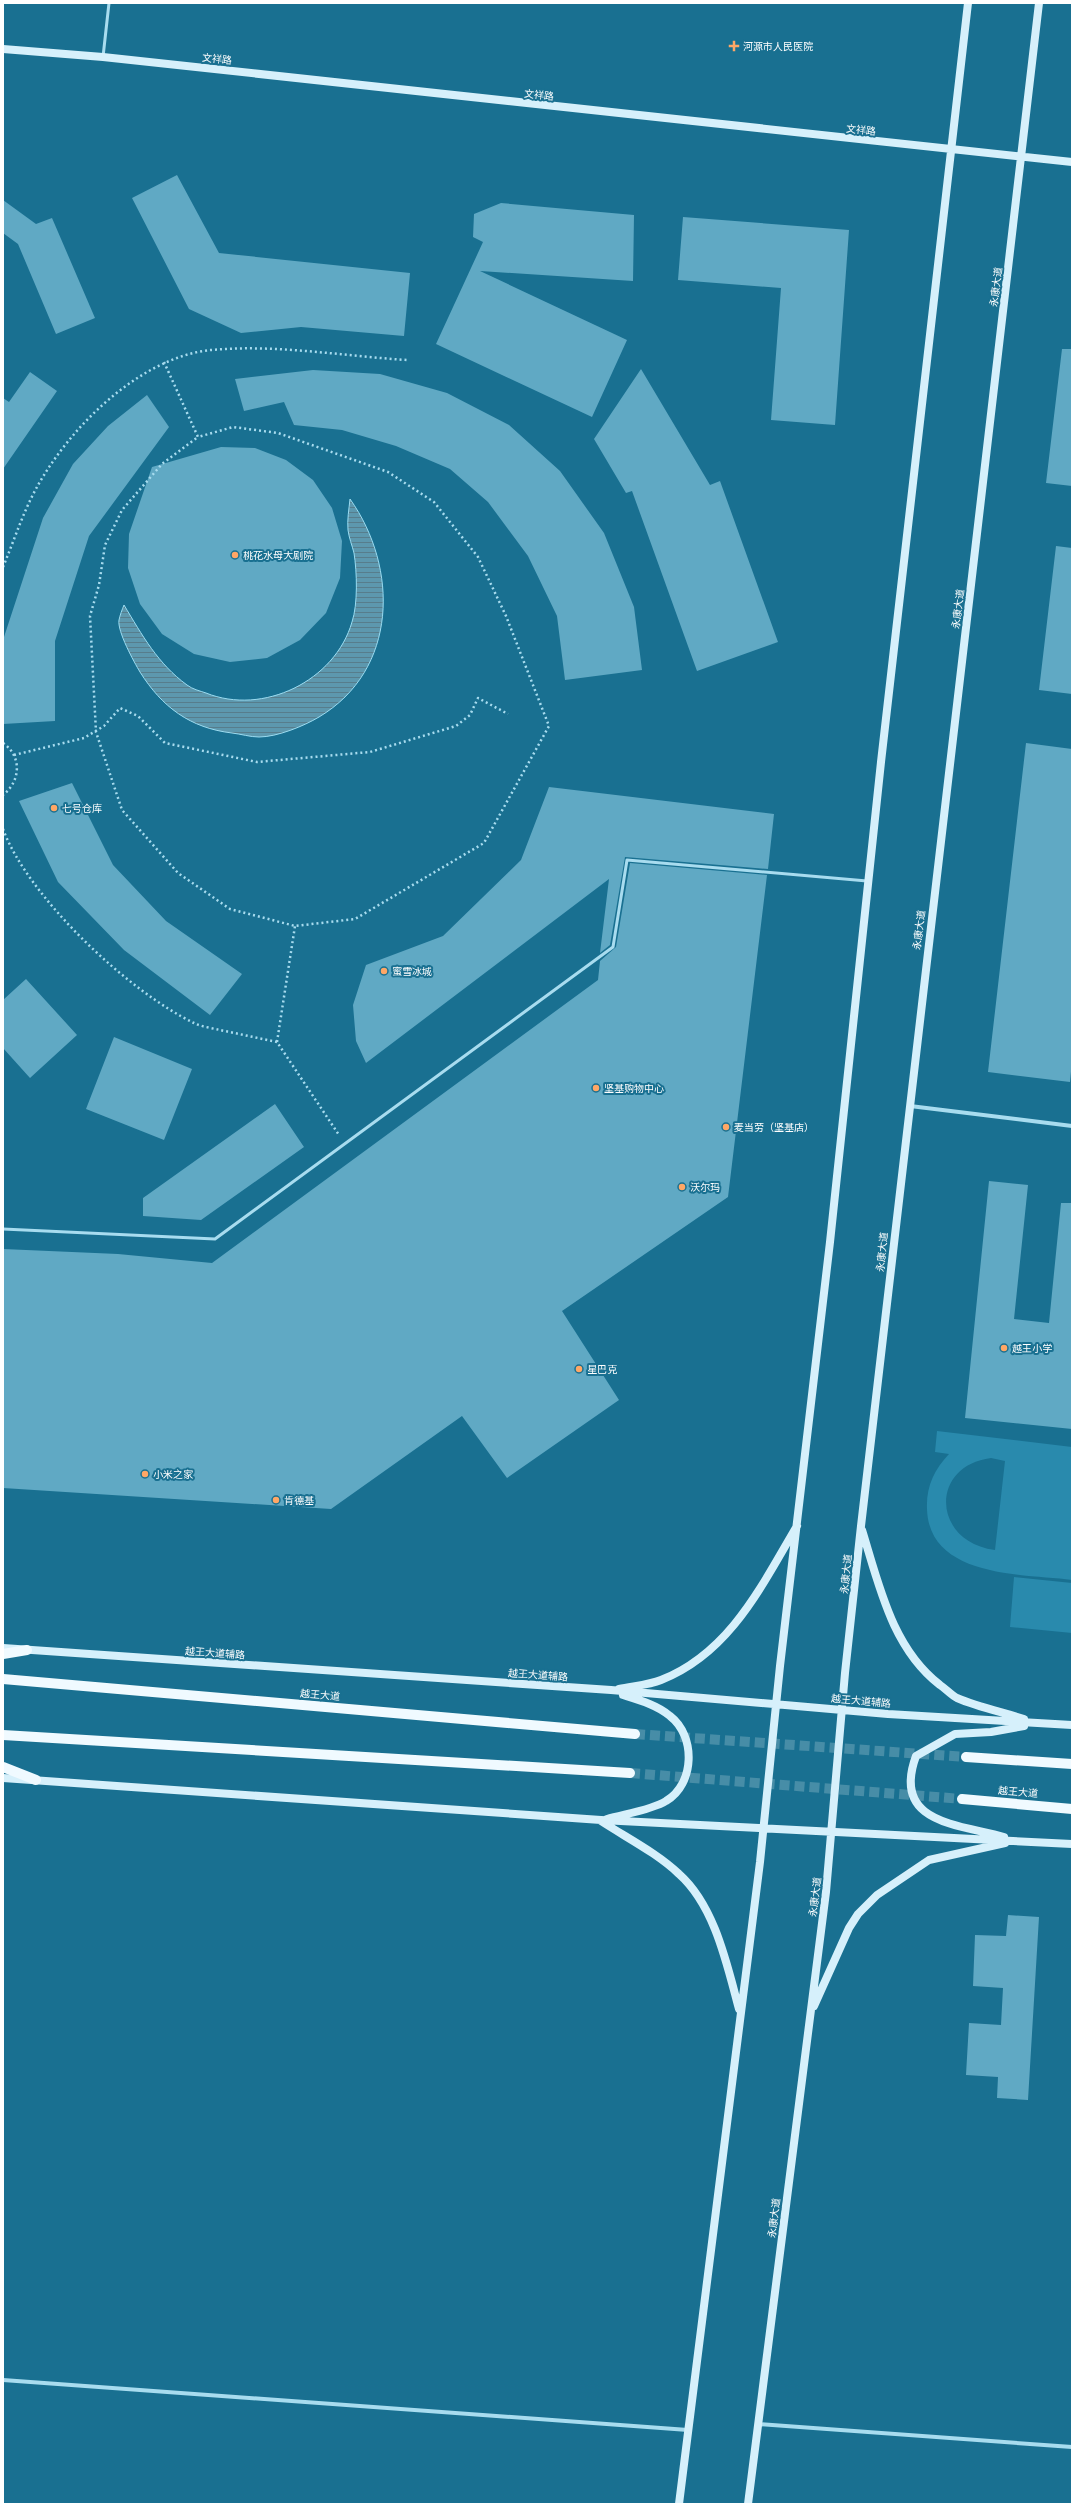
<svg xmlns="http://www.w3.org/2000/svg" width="1075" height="2507" viewBox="0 0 1075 2507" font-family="Arial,'Noto Sans SC',sans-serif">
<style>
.grass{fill:#298aad;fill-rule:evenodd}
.water{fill:url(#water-rules);stroke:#9bdcf1}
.building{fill:#60a9c4}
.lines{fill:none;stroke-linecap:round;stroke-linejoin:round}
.primary-tunnel{stroke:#478da7;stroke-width:10;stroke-dasharray:10 5;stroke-linecap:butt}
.path{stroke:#a8dcef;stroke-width:2.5;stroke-dasharray:2 3;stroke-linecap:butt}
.lane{stroke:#a8dcef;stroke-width:3}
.street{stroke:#a8dcef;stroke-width:4}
.secondary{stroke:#d6f0fb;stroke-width:8}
.primary{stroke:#f0faff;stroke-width:10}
.poi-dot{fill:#ffa766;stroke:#197091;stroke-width:1.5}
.labels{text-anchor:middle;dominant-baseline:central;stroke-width:4;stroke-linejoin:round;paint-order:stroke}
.poi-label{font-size:10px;fill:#fff;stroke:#197091;text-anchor:start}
.street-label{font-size:10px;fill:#fff;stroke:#197091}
</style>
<defs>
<pattern id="water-rules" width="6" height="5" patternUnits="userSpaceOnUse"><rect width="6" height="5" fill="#5d98ae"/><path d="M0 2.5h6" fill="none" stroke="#577d8c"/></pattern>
</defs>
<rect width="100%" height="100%" fill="#197091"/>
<path class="grass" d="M937,1431l135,16v133c-48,-6 -143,-2 -145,-71 -1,-22 7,-39 22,-55l-14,-2zM991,1458l14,3 -10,89c-63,-8 -66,-84 -4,-92z
M1014,1577l58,6v50l-62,-6z"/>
<path class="water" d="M350,499c49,69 48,171 -31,218 -15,9 -42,20 -60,20 -9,0 -18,-3 -27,-4 -42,-5 -70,-26 -92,-61 -6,-10 -23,-41 -21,-52 1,-5 3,-10 5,-15 18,30 34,59 63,80 5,4 13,6 19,8 57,23 129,-12 146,-71 6,-18 5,-50 2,-69 -2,-8 -5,-15 -6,-23 -1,-10 1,-21 2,-31z"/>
<path class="building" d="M177,175l42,78 191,20 -6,63 -103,-9 -60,6 -52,-24 -57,-111z
M3,200l33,24 16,-6 43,100 -39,16 -38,-90 -15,-11z
M501,203l133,12 -1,66 -153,-10 147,69 -35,77 -156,-73 47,-102 -10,-5 1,-23z
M683,217l166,13 -14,195 -64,-5 10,-132 -103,-8z
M1062,349h10v137l-26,-3z
M641,369l69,116 10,-4 58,161 -81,29 -65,-180 -6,2 -32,-54z
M313,370l67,4 67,19 62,32 51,46 44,62 30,74 8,63 -77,10 -8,-64 -29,-60 -40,-54 -38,-33 -54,-23 -54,-16 -48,-5 -10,-23 -40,9 -9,-32z
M30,372l27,19 -54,78v-71l6,4z
M147,395l22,32 -80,109 -34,105v80l-52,3 1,-87 39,-119 30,-54 35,-38z
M221,447l34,1 31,12 27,20 19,28 10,33 -2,37 -14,35 -26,27 -33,18 -37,4 -36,-8 -32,-20 -22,-30 -12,-36 1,-34 23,-67z
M1056,546l16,2v146l-33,-4z
M1026,743l46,6v312l-2,21 -82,-10z
M72,783l41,82 53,56 76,53 -32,41 -86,-65 -66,-68 -39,-81z
M549,787l225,27 -6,55 -143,-12 -15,88 -10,8 9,-74 -243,184 -10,-22 -3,-36 13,-40 77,-29 78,-76z
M630,863l137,12 -39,322 -166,114 57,89 -112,78 -45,-62 -131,93 -328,-21v-239l115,5 94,9 386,-283 2,-19 16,-14z
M26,979l51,56 -47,43 -27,-30v-48z
M114,1037l78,32 -28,71 -78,-31z
M275,1104l29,43 -103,73 -58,-4v-18z
M989,1181l39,4 -14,134 35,4 12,-120h11v226l-107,-11z
M1008,1915l31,2 -11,183 -31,-2 1,-21 -32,-2 3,-52 32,2 2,-37 -30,-2 2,-51 31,1z"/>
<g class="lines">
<path class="primary-tunnel" d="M635,1734l331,23
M630,1773l332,26"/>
<path class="path" d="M164,362l34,75 35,-10 45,6 110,39 46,30 44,55 28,59 43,110 -65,117 -129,76 -60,7 -65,-17 -52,-36 -56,-63 -26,-78 -6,-116 9,-31 6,-40 17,-35 40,-46 36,-27
M3,567c11,-26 20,-55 34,-80 33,-60 103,-130 174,-137 65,-6 131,6 196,10
M3,743c19,13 18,38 0,52
M14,755l70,-17 20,-12 16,-18 18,8 27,27 92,19 113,-10 86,-26 14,-11 8,-17 30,16
M3,829c25,68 126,163 191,194 8,4 18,5 26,7 19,4 38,8 57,12l62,93
M277,1042l18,-116"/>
<path class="lane" d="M103,57l6,-54
M3,1229l212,10 398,-292 14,-87 240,21"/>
<path class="street" d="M910,1106l162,20
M3,2380l685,50
M757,2424l315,23"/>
<path class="secondary" d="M3,49l100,8 969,105
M862,1530c17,55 30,118 78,155 6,4 11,10 17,13 21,9 45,14 67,21
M3,1648l608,42 277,24 184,11
M619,1689c14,-3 30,-4 42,-9 69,-27 101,-95 136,-154
M3,1778l598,42 471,24
M607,1819c17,-5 45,-9 59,-18 29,-17 30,-65 4,-85 -13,-11 -31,-16 -47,-21
M601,1821c26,17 56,32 78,53 36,32 48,91 60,135
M1004,1837c-45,-13 -113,-13 -88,-81l39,-22 36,-2 33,-6
M814,2006l35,-78 9,-14 19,-19 52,-35 76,-17
M679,2504l81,-642 20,-196 50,-424 51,-480 87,-759
M748,2504l78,-612 19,-219 16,-147 178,-1523"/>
<path class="primary" d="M3,1654l24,-4
M3,1679l632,55
M3,1735l627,38
M966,1757l106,7
M3,1767l33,13
M962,1799l110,10"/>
</g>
<g class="poi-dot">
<path d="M732 40h4v4h4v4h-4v4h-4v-4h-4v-4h4z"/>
<circle cx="235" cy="555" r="4"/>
<circle cx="54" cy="808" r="4"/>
<circle cx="384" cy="971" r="4"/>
<circle cx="596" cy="1088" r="4"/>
<circle cx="726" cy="1127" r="4"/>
<circle cx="682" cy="1187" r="4"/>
<circle cx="1004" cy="1348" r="4"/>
<circle cx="579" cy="1369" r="4"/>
<circle cx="145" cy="1474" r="4"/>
<circle cx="276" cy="1500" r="4"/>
</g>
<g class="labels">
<g class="poi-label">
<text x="743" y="46">河源市人民医院</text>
<text x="243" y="555">桃花水母大剧院</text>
<text x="62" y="808">七号仓库</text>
<text x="392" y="971">蜜雪冰城</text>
<text x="604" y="1088">坚基购物中心</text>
<text x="734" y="1127">麦当劳（坚基店）</text>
<text x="690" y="1187">沃尔玛</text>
<text x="1012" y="1348">越王小学</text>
<text x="587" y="1369">星巴克</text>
<text x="153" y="1474">小米之家</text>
<text x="284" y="1500">肯德基</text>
</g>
<g class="street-label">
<text transform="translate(217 59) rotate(6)">文祥路</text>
<text transform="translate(539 95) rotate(6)">文祥路</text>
<text transform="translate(861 130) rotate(6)">文祥路</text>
<text transform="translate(996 287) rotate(-83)">永康大道</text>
<text transform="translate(958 609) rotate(-83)">永康大道</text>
<text transform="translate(919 930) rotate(-83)">永康大道</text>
<text transform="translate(882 1252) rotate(-84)">永康大道</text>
<text transform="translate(846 1574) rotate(-84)">永康大道</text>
<text transform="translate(215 1653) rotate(4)">越王大道辅路</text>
<text transform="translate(538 1675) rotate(4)">越王大道辅路</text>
<text transform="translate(320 1695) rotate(5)">越王大道</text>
<text transform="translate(861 1701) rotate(5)">越王大道辅路</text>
<text transform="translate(1018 1792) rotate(5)">越王大道</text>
<text transform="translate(815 1897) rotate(-83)">永康大道</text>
<text transform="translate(774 2218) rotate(-83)">永康大道</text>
</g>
</g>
<rect width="1075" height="2507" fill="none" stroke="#ffffff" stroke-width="8"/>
</svg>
